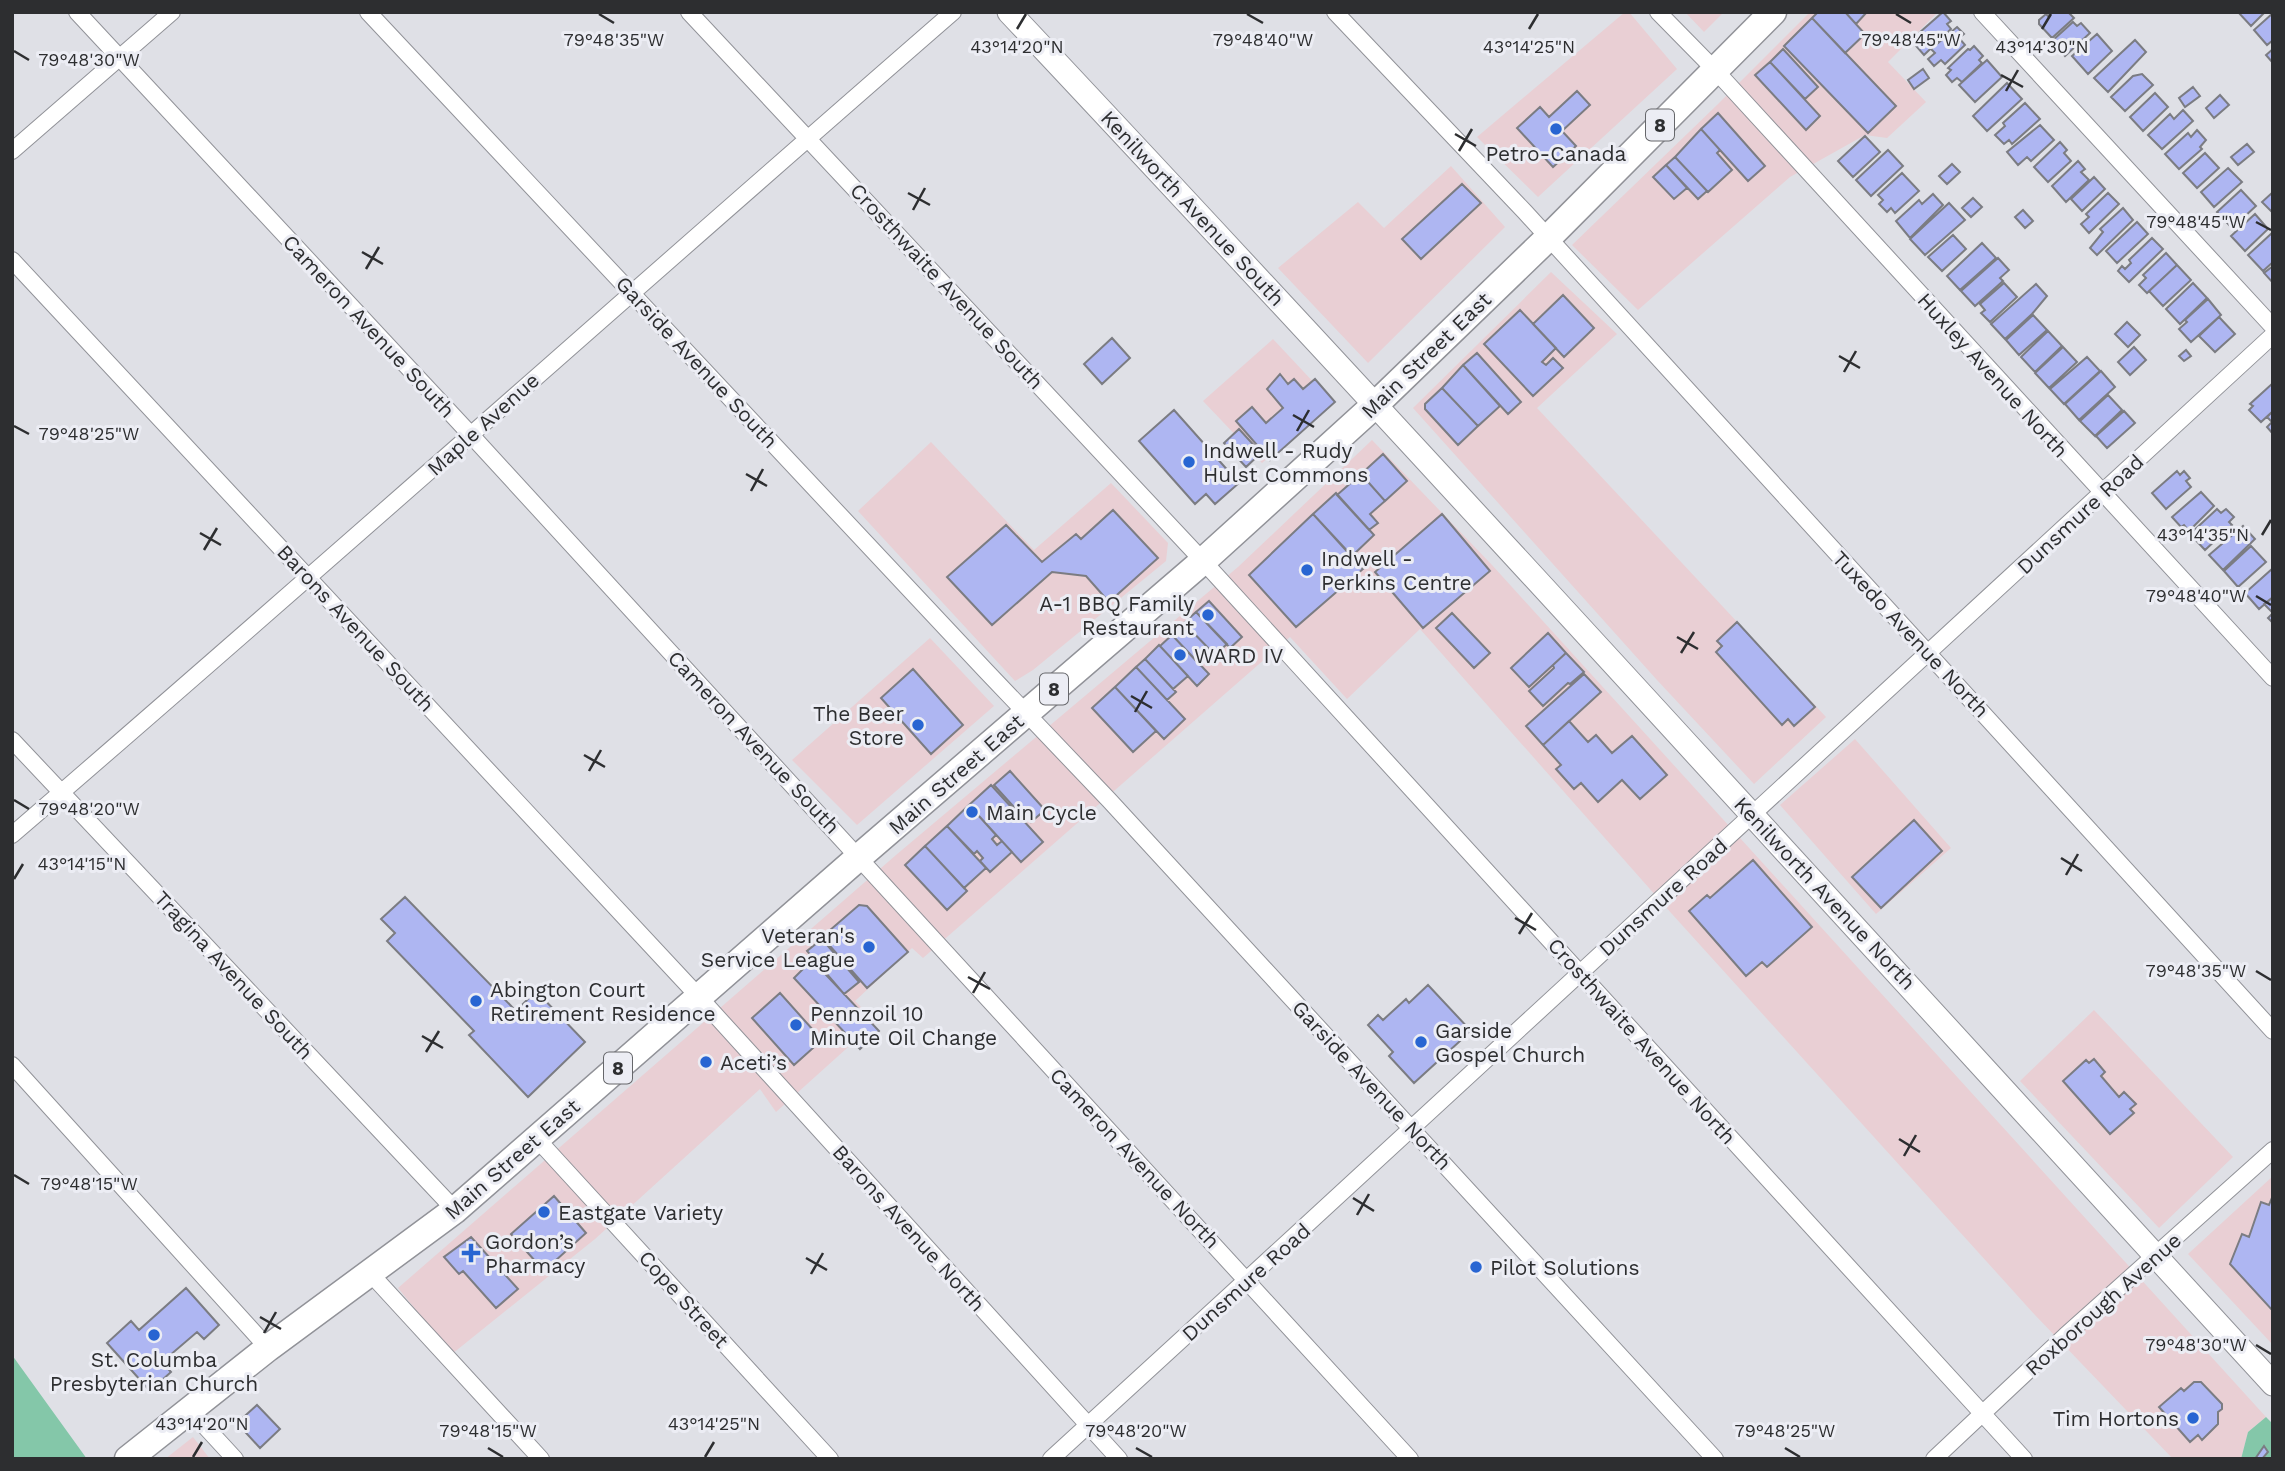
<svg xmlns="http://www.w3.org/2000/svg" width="2285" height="1471" viewBox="0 0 2285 1471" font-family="'Work Sans',sans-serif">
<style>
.commercial{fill:#e9cfd4}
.green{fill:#84c7a9}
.building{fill:#aeb6f2;stroke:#7b7c82;stroke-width:2}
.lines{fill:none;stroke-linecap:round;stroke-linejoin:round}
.minor-casing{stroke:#919298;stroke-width:18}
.secondary-casing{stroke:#919298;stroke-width:25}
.primary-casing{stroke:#919298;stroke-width:29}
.minor{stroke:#fff;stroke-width:16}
.secondary{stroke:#fff;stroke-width:23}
.primary{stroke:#fff;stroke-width:26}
.ticks{fill:none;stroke:#2d2e30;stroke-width:2.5}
.poi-dot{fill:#2865d2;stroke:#ecedf4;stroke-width:2.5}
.labels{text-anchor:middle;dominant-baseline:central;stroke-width:6;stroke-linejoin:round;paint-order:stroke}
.shield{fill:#ecedf4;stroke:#66676b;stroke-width:2}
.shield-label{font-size:19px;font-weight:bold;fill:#2d2e30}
.poi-label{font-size:21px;fill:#2d2e30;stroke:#ecedf4;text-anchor:start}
.street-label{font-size:21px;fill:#2d2e30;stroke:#ecedf4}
.ticks-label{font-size:18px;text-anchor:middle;fill:#2d2e30;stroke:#ecedf4;stroke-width:6;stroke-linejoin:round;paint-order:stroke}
</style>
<rect width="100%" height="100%" fill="#dfe0e6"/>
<path class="commercial" d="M1625,12h4l48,57 -139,128 -61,-60z
M1685,12h39l-20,20z
M1810,12h128l-50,50 38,40 -39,36 -22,-3 -75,42 -152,133 -66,-65 145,-140z
M1451,166l54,61 -137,136 -90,-95 80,-66 26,26z
M1551,272l66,62 -80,74 289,309 -72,67 -97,-104 -244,-272z
M1273,339l59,63 -70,61 -59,-62z
M1372,440l120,125 774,852 -18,15 -7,27h-68l-138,-144 -363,-401 -252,-285 -73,70 -57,-62 -367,321 -11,-10 -57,53 21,21 -100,90 -16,-23 -165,150 -143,115 -54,-66 498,-433 342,-288z
M931,442l103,108 77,-67 57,60 -2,18 -133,109 -18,11 -157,-170z
M930,638l64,68 -137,119 -65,-65z
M1855,739l96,109 -75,66 -96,-109z
M2094,1010l139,147 -74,71 -139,-147z
M2273,1176v169l-85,-91z
M193,1437l17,22h-45z"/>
<path class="green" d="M12,1355l75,104h-75z
M2266,1417l7,7v35h-32l7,-27z"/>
<path class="building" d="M1818,12h27l20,22 -20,19 -33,-35z
M1845,12h22l-11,12z
M1943,12l8,9 -4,3 4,5 -27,26 -13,-15z
M2052,12h16l6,6 -22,20 -13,-14v-4l7,-6 2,2z
M2238,12h27l-14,14z
M2273,13v27l-6,5 -13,-15z
M1812,18l84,88 -28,27 -84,-87z
M2073,22l4,4 4,-3 9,10 -25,23 -13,-15z
M1957,27l7,7 -5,4 6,7 -20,19 -4,-4 -7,6 -6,-7 7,-6 -4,-4z
M2097,34l15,17 -24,23 -16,-18z
M2135,40l11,12 -38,40 -14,-14z
M1974,46l9,10 -4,4 3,3 -20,19 -5,-4 -5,4 -6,-7 5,-5 -3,-2 20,-19 2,1z
M1783,49l35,38 -13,12 -35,-37z
M2273,49v14l-7,-8z
M1987,60l15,17 -27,25 -16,-17z
M1770,62l50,54 -14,14 -51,-55z
M1923,69l6,9 -15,11 -6,-9z
M2142,74l11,11 -28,26 -14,-14 22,-21z
M2007,83l15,16 -35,32 -14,-15z
M2193,87l7,9 -15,11 -6,-9z
M1577,91l13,14 -28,26 14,15 -23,21 -36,-39 23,-21 9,10z
M2155,93l13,14 -25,24 -13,-14z
M2220,95l9,10 -15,13 -8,-10z
M2025,103l15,16 -28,25 -3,-4 -5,4 -9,-9 10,-9 -2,-3z
M2183,110l10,11 -31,28 -14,-14 22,-21 4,5z
M1718,113l47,53 -17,15 -47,-52z
M2040,125l14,15 -23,21 -4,-4 -9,8 -11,-13z
M1701,129l19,21 -3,3 15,17 -24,22 -33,-35z
M2197,130l9,10 -6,7 2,2 -23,20 -14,-15 23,-21 3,4z
M1865,136l15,16 -27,25 -15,-16z
M2060,142l7,8 -3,3 7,8 -23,21 -14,-15z
M2247,144l7,8 -16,13 -7,-8z
M1888,150l15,16 -32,30 -15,-16z
M2205,153l14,15 -22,20 -14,-15z
M1675,157l32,34 -9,8 -32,-34z
M2078,161l7,8 -4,3 8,8 -23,22 -14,-16z
M1952,164l8,8 -13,12 -8,-8z
M1666,165l21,23 -13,11 -21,-22z
M2228,168l14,14 -28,25 -13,-15z
M1902,173l17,18 -24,22 -4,-5 -4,4 -8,-8 4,-4 -5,-5z
M2094,177l11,12 -23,22 -11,-12z
M1462,184l19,19 -60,56 -19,-20z
M2241,190l15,16 -24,22 -15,-16z
M2273,192v18l-2,1 -9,-9z
M2108,193l11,11 -30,29 -8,-9 8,-7 -3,-3z
M1933,194l10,11 -33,33 -14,-17 23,-21 3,4z
M1973,198l9,9 -11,10 -9,-9z
M1949,203l16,17 -40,35 -15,-16z
M2123,208l10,12 -36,35 -7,-7 13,-16 -3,-3z
M2023,210l10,11 -8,7 -10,-11z
M2255,214l13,15 -23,22 -14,-15z
M2137,222l11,12 -31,29 -11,-12z
M2272,233l1,29 -10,9 -15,-16z
M1953,235l13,14 -24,22 -14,-14z
M2152,238l11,11 -34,33 -11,-11 4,-5 3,3 6,-6 -2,-3z
M1982,243l14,15 -36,32 -13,-14z
M2166,253l11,12 -30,28 -8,-8 7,-7 -3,-3z
M1998,258l11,12 -9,8 3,3 -28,25 -14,-15z
M2177,265l14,15 -28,26 -14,-15z
M2273,266v17l-9,-10z
M2004,283l13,14 -27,25 -9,-9 4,-3 -5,-6z
M2193,283l14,15 -27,26 -14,-15z
M2036,284l11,12 -15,18 -27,25 -14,-15z
M1563,295l31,33 -30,29 -31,-33z
M2208,299l13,16 -30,27 -12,-13 8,-7 -2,-2z
M1520,310l36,38 -14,14 4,3 7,-7 10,10 -30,28 -49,-52z
M2033,315l14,15 -28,25 -13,-15z
M2219,317l16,17 -20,18 -16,-16z
M2127,322l13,13 -12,12 -13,-13z
M2048,331l14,15 -27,26 -14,-15z
M1112,338l18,20 -28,26 -18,-20z
M2063,347l14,15 -28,26 -14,-15z
M2134,347l12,13 -16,15 -12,-13z
M2186,350l5,6 -7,5 -5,-5z
M1477,353l44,49 -13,12 -45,-49z
M2087,357l13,14 -36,33 -14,-15z
M1463,365l37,41 -22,20 -36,-38z
M2101,371l14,16 -36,33 -14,-16z
M1280,374l8,10 6,-5 9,10 12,-10 20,23 -65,58 -34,-39 16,-14 14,16 17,-15 -16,-19z
M2273,383v28l-12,11 -12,-12 4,-4 -3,-2z
M1442,388l36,38 -20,19 -33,-36v-5z
M2108,395l14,15 -27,26 -15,-15z
M1174,410l65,73 -24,21 -9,-10 -11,10 -56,-63z
M2124,411l11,12 -28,25 -11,-12z
M2273,411v23l-6,-7 5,-5 -5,-5z
M1239,429l22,24 -15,14 -22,-24z
M1383,454l24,27 -22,20 -24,-27z
M2177,471l3,4 4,-4 6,7 -4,3 5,6 -25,22 -14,-16z
M1361,474l24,27 -15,13 8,9 -9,7 -32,-35z
M2201,492l13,14 -25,25 -5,-6 -3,2 -9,-10z
M1336,493l38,42 -22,21 -39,-42z
M2217,509l4,4 5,-4 8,8 -5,5 3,3 -27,25 -15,-16z
M1113,510l45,48 -49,44 -23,-26 -34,-4 -60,53 -45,-48 59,-52 36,37 34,-28 5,5z
M1313,514l50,55 -67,58 -47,-52z
M1442,514l48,57 -67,57 -48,-56z
M2243,526l12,13 -32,31 -14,-15z
M2251,546l15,16 -28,25 -14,-16z
M2272,569l1,28 -14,12 -14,-16z
M2273,597v26l-5,-5 5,-5 -9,-9z
M1209,601l33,36 -12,11 -34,-36z
M1196,612l31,32 -12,11 -31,-32z
M1452,613l38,40 -16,15 -38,-40z
M1737,622l78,85 -21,19 -6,-7 -6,6 -66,-73 6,-6 -5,-5z
M1184,623l29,30 -13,12 -28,-30z
M1548,633l18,20 -37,34 -18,-19z
M1172,635l37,39 -12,12 -37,-40z
M1159,645l29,31 -15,13 -28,-30z
M1566,653l18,19 -14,12 -2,-1 -25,23 -14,-15 25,-23 -1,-3z
M1145,659l31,33 -9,8 -31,-33z
M1136,667l49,52 -21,20 -49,-52z
M913,669l50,56 -32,29 -50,-56z
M1584,674l17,18 -58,53 -17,-19z
M1115,687l41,44 -23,21 -41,-44z
M1569,721l19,21 8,-7 16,18 20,-17 35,39 -27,24 -18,-19 -24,22 -17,-19 -7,6 -18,-20 5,-4 -18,-20z
M1010,771l35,39 -14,12 -7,-8 -2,2 -28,-31z
M991,785l52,57 -22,20 -52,-57z
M969,805l27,30 -4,4 5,6 5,-4 10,11 -22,20 -10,-11 3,-3 -6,-7 -3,3 -27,-28z
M1914,820l28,31 -61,57 -29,-31z
M947,826l39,42 -22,20 -39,-42z
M925,846l42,45 -20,19 -42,-45z
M1753,860l59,67 -45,40 -5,-5 -16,14 -57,-65 18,-16 3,3z
M405,897l111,114 20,-20 49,51 -57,55 -59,-62 5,-4 -87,-90 8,-8 -14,-14z
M859,905l8,1 41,46 -41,36 -45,-51z
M822,939l37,43 -15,12 -37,-43z
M812,960l67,71 -19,18 -66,-71z
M1428,985l43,46 -57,52 -25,-27 4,-4 -25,-27 10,-10 5,5 23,-21 3,4z
M780,993l42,47 -28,25 -42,-47z
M2094,1059l11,13 -4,4 18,21 5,-5 12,12 -6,5 4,4 -24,21 -47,-53 23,-21 3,3z
M2273,1195v116l-43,-47 12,-30 7,3 12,-35 8,3z
M554,1196l32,37 -42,38 -33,-37z
M471,1237l47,52 -22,19 -33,-37 -4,3 -15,-17z
M186,1288l33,37 -15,14 -7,-7 -35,30 9,10 -21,19 -43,-48 24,-22 8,9z
M2194,1382h7l21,22v5l-4,3v12l-16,16 -4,-5 -8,7 -31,-35 22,-19 3,3z
M257,1405l23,24 -20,19 -23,-25z
M2264,1446l4,6 -6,7h-7z"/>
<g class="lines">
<g class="minor-casing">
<path id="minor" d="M77,12l394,423 939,1024
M368,12l618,659 123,129 606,659
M689,12l514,549 821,898
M1335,12l190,200 748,819
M1658,12l57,58 558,608
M1982,12l291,315
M12,151l160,-139
M12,260l687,737 420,462
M12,740l443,470
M12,835c316,-272 627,-550 941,-823
M12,1065l256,283
M537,1139l293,320
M370,1273l171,186
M189,1409l46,50
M1051,1459c408,-374 817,-747 1222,-1124
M1934,1459l131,-123 208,-186"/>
</g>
<g class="secondary-casing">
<path id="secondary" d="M1009,12c426,453 844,914 1264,1372"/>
</g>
<g class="primary-casing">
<path id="primary" d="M128,1459l140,-111 187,-138 404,-353 344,-296 173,-157 172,-166 225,-226"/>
</g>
<use href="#minor" class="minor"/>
<use href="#secondary" class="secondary"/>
<use href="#primary" class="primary"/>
</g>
<path class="ticks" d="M599,14l15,9M1247,14l16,9M1896,14l15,9M1017,29l9,-15M1529,29l9,-15M2042,29l9,-15M14,51l15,9M2001,75l22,12M2006,91l12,-21M1455,134l21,12M1459,151l13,-22M908,193l22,12M913,210l12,-22M2256,222l15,8M362,252l21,12M366,269l13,-22M1839,356l21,12M1844,372l12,-21M1293,415l21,12M14,426l15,8M1297,431l12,-21M746,474l21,12M751,491l12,-22M200,533l21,12M2262,535l9,-15M204,550l13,-22M2256,596l15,9M1677,637l21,12M1681,653l13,-21M1131,696l21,12M1135,712l12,-21M584,755l21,12M589,771l12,-21M14,800l15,9M2061,858l21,13M2066,875l12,-21M14,879l9,-15M1515,918l21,12M1519,934l13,-21M2256,971l15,9M968,977l22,12M973,993l12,-21M422,1036l21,12M426,1052l13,-21M1899,1139l21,13M1904,1156l12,-21M14,1175l15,9M1353,1198l21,13M1357,1215l12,-21M806,1258l21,12M811,1274l12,-21M260,1317l21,12M264,1333l12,-21M2256,1345l15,9M488,1448l15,9M1136,1448l16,9M1785,1448l15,9M193,1457l9,-15M705,1457l9,-15"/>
<g class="poi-dot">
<circle cx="1556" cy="129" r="7"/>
<circle cx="1189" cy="462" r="7"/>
<circle cx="1307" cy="570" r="7"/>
<circle cx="1208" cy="615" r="7"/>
<circle cx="1180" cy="655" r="7"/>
<circle cx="918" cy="725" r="7"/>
<circle cx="972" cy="812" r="7"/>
<circle cx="869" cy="947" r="7"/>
<circle cx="476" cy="1001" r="7"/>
<circle cx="796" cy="1025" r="7"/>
<circle cx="1421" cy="1042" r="7"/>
<circle cx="706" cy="1062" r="7"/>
<circle cx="544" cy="1212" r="7"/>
<path d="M467.5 1242.5h7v7h7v7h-7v7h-7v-7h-7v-7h7z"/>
<circle cx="1476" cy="1267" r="7"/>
<circle cx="154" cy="1335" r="7"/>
<circle cx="2193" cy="1418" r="7"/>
</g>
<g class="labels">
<g class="shield">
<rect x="1646" y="109.5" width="28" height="31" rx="5"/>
<rect x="1040" y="673.5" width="28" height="31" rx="5"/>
<rect x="604" y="1052.5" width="28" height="31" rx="5"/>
</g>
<g class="shield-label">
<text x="1660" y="125">8</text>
<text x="1054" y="689">8</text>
<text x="618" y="1068">8</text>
</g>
<g class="poi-label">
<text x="1556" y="153" text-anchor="middle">Petro-Canada</text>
<text x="1203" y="450">Indwell - Rudy<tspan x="1203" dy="24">Hulst Commons</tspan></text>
<text x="1321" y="558">Indwell -<tspan x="1321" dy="24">Perkins Centre</tspan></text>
<text x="1194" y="603" text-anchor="end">A-1 BBQ Family<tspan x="1194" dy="24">Restaurant</tspan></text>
<text x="1194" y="655">WARD IV</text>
<text x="904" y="713" text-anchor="end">The Beer<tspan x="904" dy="24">Store</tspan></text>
<text x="986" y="812">Main Cycle</text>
<text x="855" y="935" text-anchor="end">Veteran's<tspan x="855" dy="24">Service League</tspan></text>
<text x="490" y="989">Abington Court<tspan x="490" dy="24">Retirement Residence</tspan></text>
<text x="810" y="1013">Pennzoil 10<tspan x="810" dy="24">Minute Oil Change</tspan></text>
<text x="1435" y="1030">Garside<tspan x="1435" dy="24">Gospel Church</tspan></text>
<text x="720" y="1062">Aceti’s</text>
<text x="558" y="1212">Eastgate Variety</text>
<text x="485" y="1241">Gordon’s<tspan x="485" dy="24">Pharmacy</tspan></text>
<text x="1490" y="1267">Pilot Solutions</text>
<text x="154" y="1359" text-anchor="middle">St. Columba<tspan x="154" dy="24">Presbyterian Church</tspan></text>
<text x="2179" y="1418" text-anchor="end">Tim Hortons</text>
</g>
<g class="street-label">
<text transform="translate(1193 208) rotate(47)">Kenilworth Avenue South</text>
<text transform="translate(947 286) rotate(47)">Crosthwaite Avenue South</text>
<text transform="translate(369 326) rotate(47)">Cameron Avenue South</text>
<text transform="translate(1426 355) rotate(-44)">Main Street East</text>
<text transform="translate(697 362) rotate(47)">Garside Avenue South</text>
<text transform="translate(1993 375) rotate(48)">Huxley Avenue North</text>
<text transform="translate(483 424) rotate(-42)">Maple Avenue</text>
<text transform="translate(2080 514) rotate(-43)">Dunsmure Road</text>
<text transform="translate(356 628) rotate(47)">Barons Avenue South</text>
<text transform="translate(1911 634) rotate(47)">Tuxedo Avenue North</text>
<text transform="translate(754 742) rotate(47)">Cameron Avenue South</text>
<text transform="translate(956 774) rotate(-41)">Main Street East</text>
<text transform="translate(1825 893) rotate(47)">Kenilworth Avenue North</text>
<text transform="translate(1663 897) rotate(-42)">Dunsmure Road</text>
<text transform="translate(234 975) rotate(47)">Tragina Avenue South</text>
<text transform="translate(1642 1041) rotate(48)">Crosthwaite Avenue North</text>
<text transform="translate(1372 1085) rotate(47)">Garside Avenue North</text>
<text transform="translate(1135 1158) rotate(47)">Cameron Avenue North</text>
<text transform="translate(512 1159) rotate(-41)">Main Street East</text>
<text transform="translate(909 1228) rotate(48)">Barons Avenue North</text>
<text transform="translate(1246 1282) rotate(-42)">Dunsmure Road</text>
<text transform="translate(684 1299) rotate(48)">Cope Street</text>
<text transform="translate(2103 1304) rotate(-42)">Roxborough Avenue</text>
</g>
</g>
<g class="ticks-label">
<text x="1263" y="46">79°48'40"W</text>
<text x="1911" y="46">79°48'45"W</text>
<text x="614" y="46">79°48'35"W</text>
<text x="1017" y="53">43°14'20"N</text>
<text x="1529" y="53">43°14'25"N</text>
<text x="2042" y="53">43°14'30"N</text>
<text x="89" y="66">79°48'30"W</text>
<text x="2196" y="228">79°48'45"W</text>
<text x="89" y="440">79°48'25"W</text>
<text x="2203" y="541">43°14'35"N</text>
<text x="2196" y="602">79°48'40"W</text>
<text x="89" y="815">79°48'20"W</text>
<text x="82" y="870">43°14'15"N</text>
<text x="2196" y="977">79°48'35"W</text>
<text x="89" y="1190">79°48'15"W</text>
<text x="2196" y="1351">79°48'30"W</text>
<text x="202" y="1430">43°14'20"N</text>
<text x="714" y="1430">43°14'25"N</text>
<text x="488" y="1437">79°48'15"W</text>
<text x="1136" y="1437">79°48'20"W</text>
<text x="1785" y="1437">79°48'25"W</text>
</g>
<rect width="2285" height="1471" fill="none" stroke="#2d2e30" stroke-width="28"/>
</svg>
